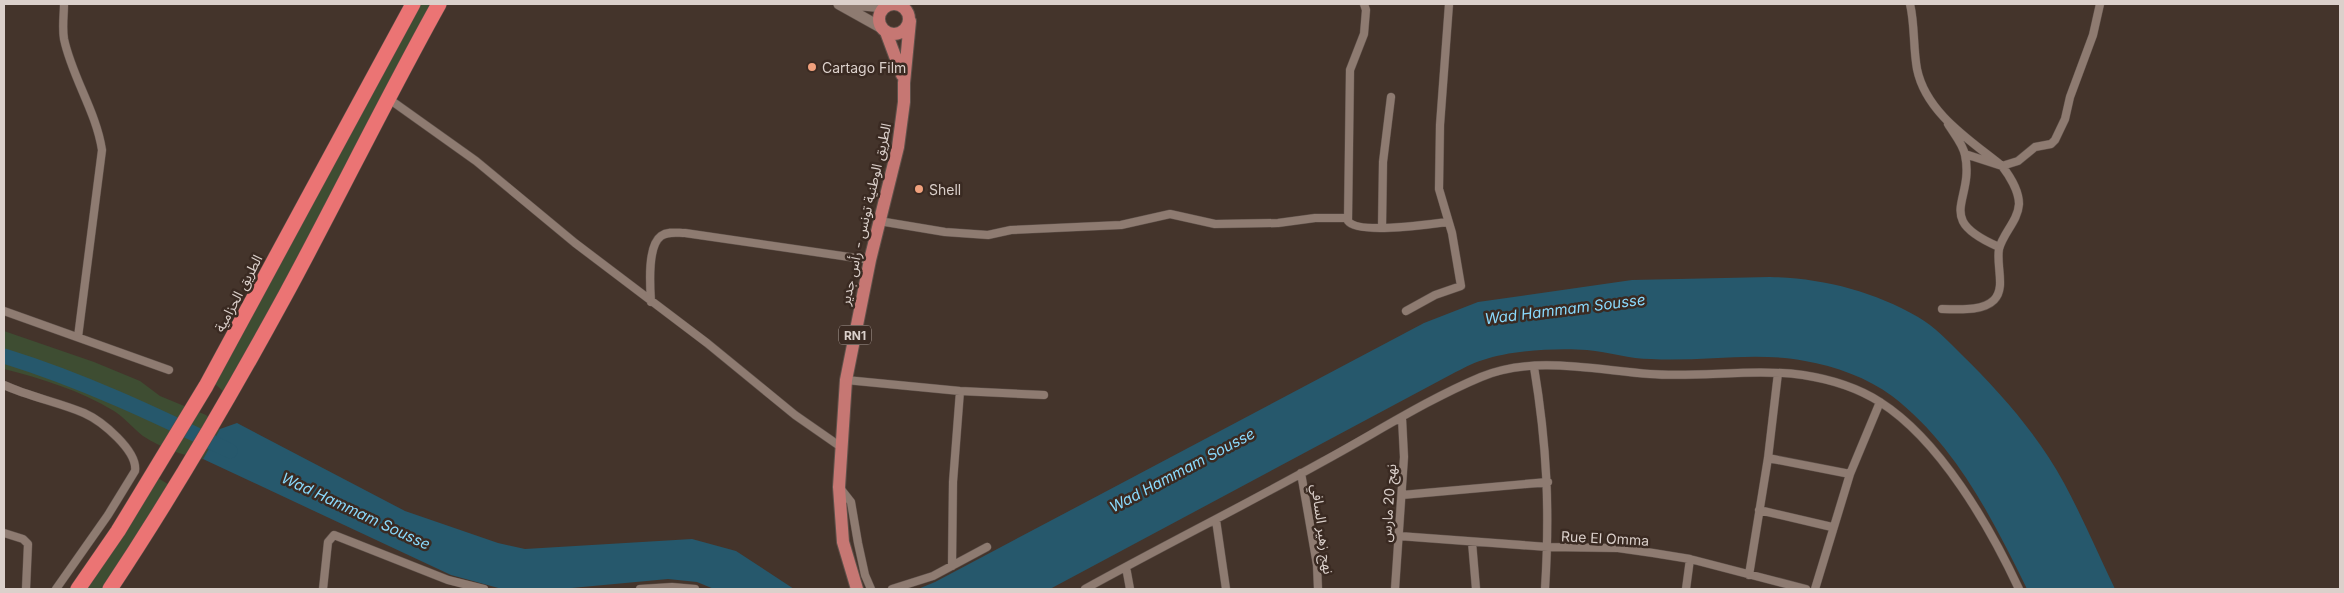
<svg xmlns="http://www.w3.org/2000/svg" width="2344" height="593" viewBox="0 0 2344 593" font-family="Inter,'Noto Sans Arabic',sans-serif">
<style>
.green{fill:#3e4d32}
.water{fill:#26586c}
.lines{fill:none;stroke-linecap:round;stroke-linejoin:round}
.river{stroke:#26586c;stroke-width:15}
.street-casing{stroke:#5f514a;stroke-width:9}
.secondary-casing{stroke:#5f514a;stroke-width:12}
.primary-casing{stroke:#5f514a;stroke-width:14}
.highway-casing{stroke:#5f514a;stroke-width:16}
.street{stroke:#8e7b71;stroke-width:8}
.secondary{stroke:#8e7b71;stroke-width:11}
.primary{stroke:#c67773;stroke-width:12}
.highway{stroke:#eb7474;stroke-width:15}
.poi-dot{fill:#f1a17d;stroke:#3a2a22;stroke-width:2}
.labels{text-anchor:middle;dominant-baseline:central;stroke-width:5;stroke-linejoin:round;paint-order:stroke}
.shield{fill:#3a2a22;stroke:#ab9e98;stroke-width:1}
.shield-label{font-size:12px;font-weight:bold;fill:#dbd0cb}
.poi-label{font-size:14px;fill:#dbd0cb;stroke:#3a2a22;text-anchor:start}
.street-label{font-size:14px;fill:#dbd0cb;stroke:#3a2a22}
.water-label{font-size:15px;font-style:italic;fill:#8adafd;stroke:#3a2a22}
</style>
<rect width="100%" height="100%" fill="#44342b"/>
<path class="green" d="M418,4h16l-209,389 -12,-11z
M4,331l90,31 46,19 20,15 46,19 14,14 -17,30c-21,-4 -42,-11 -60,-23 -10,-8 -18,-18 -29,-25 -35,-21 -71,-32 -110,-42z
M158,478l13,8 -68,103h-18z"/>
<path class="water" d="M1770,277c52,1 103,14 148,40 16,9 30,24 43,37 39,38 77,81 103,129 19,35 34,71 51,106h-88c-34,-69 -71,-144 -135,-193 -24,-18 -57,-30 -87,-35 -50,-10 -103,1 -154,-2 -21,0 -42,-7 -64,-9 -30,-2 -75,0 -104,10 -11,3 -21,9 -31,14l-402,215h-132l17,-7 489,-259 54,-21 154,-22z
M237,423l168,88 93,32 27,6 167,-10 44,12 58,38h-80l-17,-7 -29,-3 -107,10h-59l-51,-14 -248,-116 17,-30z"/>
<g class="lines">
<path class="river" d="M4,356c78,24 152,59 226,95"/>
<g class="street-casing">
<path id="street" d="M64,4c0,11 -2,23 0,35 8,38 32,72 38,111l-24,187
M1364,4l2,6 -2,24 -14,36 -2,151c10,14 83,3 100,1
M1910,4c5,21 3,43 7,65 9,44 53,71 85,97 7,9 17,25 17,38 -1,17 -16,29 -20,45 -3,17 7,39 -5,51 -12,12 -37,9 -52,9
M389,99l87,62 99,82 132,100 88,72 46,32
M1948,124c6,10 15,20 17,31 10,47 -33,63 34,92
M1965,154l37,12 16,-5 17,-14 16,-3 4,-4 10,-21 5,-22 23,-62 7,-31
M879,221l66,11 43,3 23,-5 110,-5 49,-11 45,10 63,-1 37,-5h33
M1382,228l1,-66 8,-65
M651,302c-1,-16 -4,-56 10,-66 7,-5 16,-3 24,-3l185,27
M4,311l165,59
M1406,311l29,-16 26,-9 -9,-53 -13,-44 1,-64 9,-121
M1534,367c13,78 16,143 11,222
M846,380l114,11 84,4
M4,385c26,12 54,17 80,28 18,8 54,38 51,58l-27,44 -52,74
M1768,458l82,16
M1301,473l16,92 1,24
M840,488l11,14 7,41 7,32 6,14
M1402,495l146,-13
M1759,510l73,17
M1216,520l10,69
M4,533l19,6 5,5 -2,45
M1399,536l149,11 70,1 35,5 37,6 116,30
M1472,542l4,47
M952,566l1,-84 7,-91
M1126,567l4,22
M1749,575l19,-117 10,-85
M323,589l5,-47 6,-7 114,45 36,9
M640,589l32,-2 23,2
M892,589l41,-13 54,-29
M1085,589c78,-43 158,-83 237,-127 52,-28 104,-62 159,-85 53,-22 114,-7 169,-3 50,4 102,-6 153,1 26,4 55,13 77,27 60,38 110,125 139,187
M1395,589l9,-132 -2,-39
M1686,589l4,-30
M1815,589l35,-115 30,-72"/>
</g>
<g class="secondary-casing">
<path id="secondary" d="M839,4l43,24
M851,4l34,3"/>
</g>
<g class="primary-casing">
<path id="primary" d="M879 19a15 15 0 1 1 30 0a15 15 0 1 1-30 0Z
M886,32l16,43
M857,589l-14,-47 -4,-55 7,-107 24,-120 28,-113 6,-45v-19l6,-62"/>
</g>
<g class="highway-casing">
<path id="highway" d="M78,589l40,-58 88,-145 207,-382
M110,589c63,-95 121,-194 176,-295 52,-96 100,-195 153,-290"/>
</g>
<use href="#street" class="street"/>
<use href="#secondary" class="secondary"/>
<use href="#primary" class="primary"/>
<use href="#highway" class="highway"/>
</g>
<g class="poi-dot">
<circle cx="812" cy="67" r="5"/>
<circle cx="919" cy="189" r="5"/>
</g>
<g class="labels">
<rect class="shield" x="839" y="325.5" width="32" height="19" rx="4"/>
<g class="shield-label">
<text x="855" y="335">RN1</text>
</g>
<g class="poi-label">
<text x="822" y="67">Cartago Film</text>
<text x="929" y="189">Shell</text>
</g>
<g class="street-label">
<text transform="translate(865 214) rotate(-77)">الطريق الوطنية تونس - رأس جدير</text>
<text transform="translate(238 293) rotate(-62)">الطريق الحزامية</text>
<text transform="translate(1388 503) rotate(-86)">نهج 20 مارس</text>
<text transform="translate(1323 529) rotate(82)">نهج زهير السافي</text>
<text transform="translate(1605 538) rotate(3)">Rue El Omma</text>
</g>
<g class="water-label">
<text transform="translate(1565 309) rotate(-7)">Wad Hammam Sousse</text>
<text transform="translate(1182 470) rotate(-28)">Wad Hammam Sousse</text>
<text transform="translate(356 511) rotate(25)">Wad Hammam Sousse</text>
</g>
</g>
<rect width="2344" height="593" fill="none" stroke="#dbd0cb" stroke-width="10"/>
</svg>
